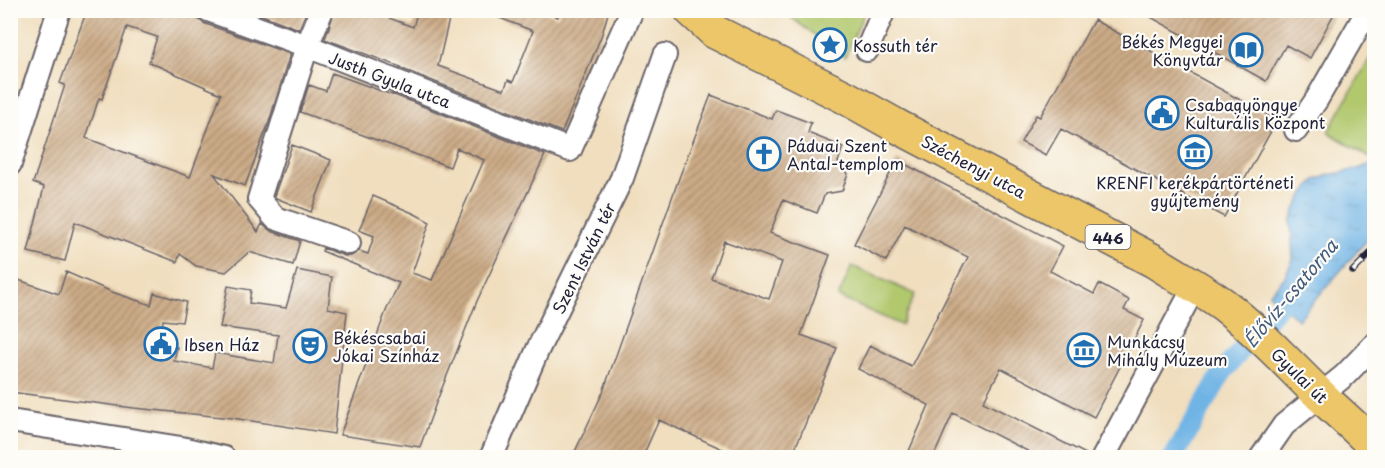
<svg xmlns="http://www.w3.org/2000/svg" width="1385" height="468" viewBox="0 0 1385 468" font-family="'Playpen Sans',sans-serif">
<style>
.green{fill:#b1c86d;stroke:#6a7554;stroke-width:1.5}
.water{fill:url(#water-ripples);stroke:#486b90;stroke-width:1.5}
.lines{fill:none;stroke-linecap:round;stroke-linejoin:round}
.canal{stroke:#6fb4e5;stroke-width:20}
.building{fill:url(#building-hatch);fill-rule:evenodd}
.street-casing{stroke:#6a6469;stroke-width:26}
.primary-casing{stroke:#6a6469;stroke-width:36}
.street{stroke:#fff;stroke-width:22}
.primary{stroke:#ecc669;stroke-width:33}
.rail-casing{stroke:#22223b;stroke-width:7}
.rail{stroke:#fdfcf7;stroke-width:4.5;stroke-dasharray:14;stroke-linecap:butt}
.labels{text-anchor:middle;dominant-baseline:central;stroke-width:4.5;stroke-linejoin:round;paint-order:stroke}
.shield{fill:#fdfcf7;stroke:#646373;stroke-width:1.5}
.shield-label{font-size:15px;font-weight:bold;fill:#22223b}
.poi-label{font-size:16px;fill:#22223b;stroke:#fdfcf7;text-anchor:start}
.street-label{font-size:16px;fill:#22223b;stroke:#fdfcf7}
.water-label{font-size:18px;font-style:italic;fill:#415c7f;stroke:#fdfcf7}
</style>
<defs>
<pattern id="water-ripples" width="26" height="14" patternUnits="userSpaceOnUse" patternTransform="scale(1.5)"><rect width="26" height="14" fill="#6fb4e5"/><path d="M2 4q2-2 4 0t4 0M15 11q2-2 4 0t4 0" fill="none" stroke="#5b92bb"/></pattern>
<pattern id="building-hatch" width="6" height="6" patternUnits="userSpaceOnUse" patternTransform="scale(1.5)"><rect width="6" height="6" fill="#ccab86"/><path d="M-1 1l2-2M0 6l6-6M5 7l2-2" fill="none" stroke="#a58b6f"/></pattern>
</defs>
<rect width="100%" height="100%" fill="#fdfcf7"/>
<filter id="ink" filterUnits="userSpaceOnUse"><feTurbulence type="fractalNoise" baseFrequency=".0167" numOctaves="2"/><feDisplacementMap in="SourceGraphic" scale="12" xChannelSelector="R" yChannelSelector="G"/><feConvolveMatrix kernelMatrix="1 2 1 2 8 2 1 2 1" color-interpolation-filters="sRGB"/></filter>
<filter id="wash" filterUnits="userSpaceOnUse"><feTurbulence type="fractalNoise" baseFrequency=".008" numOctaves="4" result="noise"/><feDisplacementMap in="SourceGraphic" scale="24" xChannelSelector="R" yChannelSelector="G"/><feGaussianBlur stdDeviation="1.35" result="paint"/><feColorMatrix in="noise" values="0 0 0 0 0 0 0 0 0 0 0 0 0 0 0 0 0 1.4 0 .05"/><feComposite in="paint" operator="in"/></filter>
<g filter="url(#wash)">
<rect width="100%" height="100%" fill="#f0debe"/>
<path class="green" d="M782,11h83l-20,46z
M1374,51v106l-2,2 -44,-27z
M852,266l63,28 -14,31 -63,-28z"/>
<path class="water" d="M1374,163v69l-76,88 -29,-26 15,-16 9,-19 -2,-37 4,-12 10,-18 11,-12 13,-5 29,-6z"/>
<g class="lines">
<path class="canal" d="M1173,458l49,-85 74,-88"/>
</g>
<g id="blocks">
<path class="building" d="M87,10h108l2,8 6,5 87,31 -21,68 -24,64 -31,-12 44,58 4,-8 9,7 29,10 -7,24 -44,-13 -23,20 -30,-6 -16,-12 -3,8 -102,-40 -10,39 -37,-9 16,-65 -11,-4 32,-98 -5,-2zM127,27l30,10 -8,25 72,32 -31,83 -104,-39 13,-40 3,1z
M249,10h58l-8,19z
M335,10h33l45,17 5,-17h17l15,5 -12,51 66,24 4,-10 5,2 20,-51 -49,-19v-2h55l19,7 2,-7h49l-7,24 -40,98 -162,-64 1,-1 -76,-28z
M1138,10h198l-26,48 -24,-13 -20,36z
M1094,20l183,100 -53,97 -163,-88 -15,26 -25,-13 15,-27 4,2z
M332,73l60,22v-1l153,61 -68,146 -41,102 -16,44 -80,-12 46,-124 13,-28 -77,-32 1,-3 22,8h6l8,-5 9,3 6,-18 -15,-6 14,-34 42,18 15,8 -18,51 20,7 52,-120 -27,-12 -7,19 -150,-55 9,-27 17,6z
M711,95l61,24 4,-9 35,13 -3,10 35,14 -5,15 10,12 -6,17 -17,3 -8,19 -34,-13 -13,33 60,22 -29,80 36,13 -46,110h-49l-83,-38 -17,38h-70l31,-66 76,-214zM724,241l58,21 -13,37 -58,-21z
M292,145l39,15 -20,52 -35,-14 -2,-2z
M897,160l166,86 -13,25 44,23 5,-10 30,16 -5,10 20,10 -50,97 -93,-49 -18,34 107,54v2h-49l-88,-45 -20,45h-27l23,-53 -71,-36 12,-24 41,21 57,-109 -63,-32 -19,36 -32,-17z
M297,270l35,7 -4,31 19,4 -13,122 -102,-16 -98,-10 -124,-16v-115l49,17 7,-22 46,20 39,13 3,-12 32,9 -4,20 -19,-2 -3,24 17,3 -3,14 38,7 3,-15 59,10 4,-28 -58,-8 8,-41 23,4 -2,13 37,5z"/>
</g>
</g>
<g filter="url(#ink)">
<use href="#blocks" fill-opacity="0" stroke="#6a6469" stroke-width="1.5"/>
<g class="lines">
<g class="street-casing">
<path id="street" d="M208,10l99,36 263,104 62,-140
M322,10l-15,36 -48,153 16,19 74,25
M867,50l17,-40
M1296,130l21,-31 51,-89
M10,164l49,-154
M10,421l171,27 43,10
M491,458l47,-109 84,-171 43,-123
M1103,458l92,-172
M1261,458l23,-33 61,-50 29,-30"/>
</g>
<g class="primary-casing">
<path id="primary" d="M691,10l24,22 130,65 50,28 259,136c23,15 48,28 70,44 34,26 63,58 94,88 18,18 38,34 56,53"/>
</g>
<use href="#street" class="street"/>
<use href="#primary" class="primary"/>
<g class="rail-casing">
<path id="rail" d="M1353,271l21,-21"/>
</g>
<use href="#rail" class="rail"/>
</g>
</g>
<defs>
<g id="sight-ring" transform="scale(1.725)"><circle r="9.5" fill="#fdfcf7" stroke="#1f6fb2" stroke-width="1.5"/><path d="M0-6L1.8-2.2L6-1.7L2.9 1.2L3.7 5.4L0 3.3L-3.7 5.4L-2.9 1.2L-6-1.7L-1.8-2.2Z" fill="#1f6fb2"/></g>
<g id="library-ring" transform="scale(1.725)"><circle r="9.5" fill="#fdfcf7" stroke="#1f6fb2" stroke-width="1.5"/><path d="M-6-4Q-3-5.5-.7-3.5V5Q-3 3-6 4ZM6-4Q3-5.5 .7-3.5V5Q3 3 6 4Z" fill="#1f6fb2"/></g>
<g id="civic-ring" transform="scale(1.725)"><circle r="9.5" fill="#fdfcf7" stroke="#1f6fb2" stroke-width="1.5"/><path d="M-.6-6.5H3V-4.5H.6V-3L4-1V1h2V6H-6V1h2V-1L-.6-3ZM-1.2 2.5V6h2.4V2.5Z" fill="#1f6fb2"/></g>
<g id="museum-ring" transform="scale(1.725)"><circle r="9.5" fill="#fdfcf7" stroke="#1f6fb2" stroke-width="1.5"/><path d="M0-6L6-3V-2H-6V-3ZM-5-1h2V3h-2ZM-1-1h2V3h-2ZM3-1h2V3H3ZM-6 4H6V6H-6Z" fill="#1f6fb2"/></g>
<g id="church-ring" transform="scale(1.725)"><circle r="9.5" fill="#fdfcf7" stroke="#1f6fb2" stroke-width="1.5"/><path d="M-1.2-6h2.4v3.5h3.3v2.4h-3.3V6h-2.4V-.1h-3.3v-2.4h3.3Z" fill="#1f6fb2"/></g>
<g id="theatre-ring" transform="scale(1.725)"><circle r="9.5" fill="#fdfcf7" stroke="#1f6fb2" stroke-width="1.5"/><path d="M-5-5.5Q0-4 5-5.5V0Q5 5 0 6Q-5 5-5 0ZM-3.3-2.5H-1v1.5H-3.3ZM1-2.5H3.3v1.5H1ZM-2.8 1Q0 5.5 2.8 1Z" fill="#1f6fb2"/></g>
</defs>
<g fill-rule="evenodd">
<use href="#sight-ring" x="830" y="45"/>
<use href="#library-ring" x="1246" y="50"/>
<use href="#civic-ring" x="1162" y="113"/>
<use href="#museum-ring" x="1195" y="152"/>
<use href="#church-ring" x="764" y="154"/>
<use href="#civic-ring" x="161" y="344"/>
<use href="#theatre-ring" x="310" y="346"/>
<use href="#museum-ring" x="1084" y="350"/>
</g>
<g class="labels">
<rect class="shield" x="1085.5" y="225" width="45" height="24" rx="4.5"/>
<g class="shield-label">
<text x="1108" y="237">446</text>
</g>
<g class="poi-label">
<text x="1223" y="41" text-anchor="end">Békés Megyei<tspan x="1223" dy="18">Könyvtár</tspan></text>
<text x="853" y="45">Kossuth tér</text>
<text x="1185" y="104">Csabagyöngye<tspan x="1185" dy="18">Kulturális Központ</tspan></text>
<text x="787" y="145">Páduai Szent<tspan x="787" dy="18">Antal-templom</tspan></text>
<text x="1195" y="182" text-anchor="middle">KRENFI kerékpártörténeti<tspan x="1195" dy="18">gyűjtemény</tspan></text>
<text x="333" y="337">Békéscsabai<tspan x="333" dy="18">Jókai Színház</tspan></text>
<text x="1107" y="341">Munkácsy<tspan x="1107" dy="18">Mihály Múzeum</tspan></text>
<text x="184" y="344">Ibsen Ház</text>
</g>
<g class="street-label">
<text transform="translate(390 79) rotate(21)">Justh Gyula utca</text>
<text transform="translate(974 166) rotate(28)">Széchenyi utca</text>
<text transform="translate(583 258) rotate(-64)">Szent István tér</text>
<text transform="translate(1300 375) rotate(44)">Gyulai út</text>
</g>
<g class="water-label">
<text transform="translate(1290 293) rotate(-50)">Élővíz-csatorna</text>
</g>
</g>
<rect width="1385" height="468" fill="none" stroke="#fdfcf7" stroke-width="36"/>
</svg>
